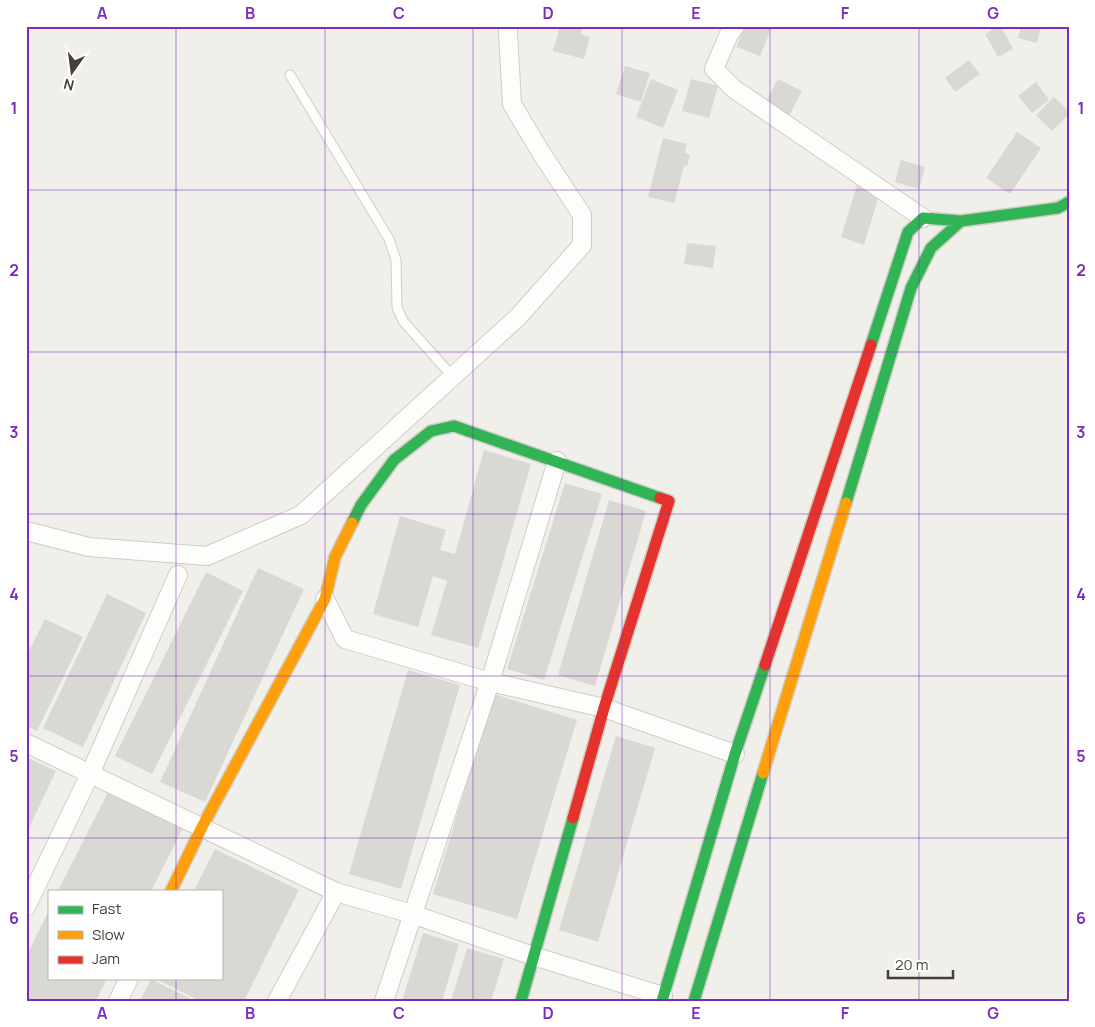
<svg xmlns="http://www.w3.org/2000/svg" width="1095" height="1027" viewBox="0 0 1095 1027" font-family="Manrope,sans-serif">
<style>
.building{fill:#dad8d2}
.lines{fill:none;stroke-linecap:round;stroke-linejoin:round}
.lane-casing{stroke:#cecdc7;stroke-width:11}
.street-casing{stroke:#cecdc7;stroke-width:20}
.fast-casing{stroke:#cfccc1;stroke-width:14}
.slow-casing{stroke:#cfccc1;stroke-width:14}
.jam-casing{stroke:#cfccc1;stroke-width:14}
.lane{stroke:#fdfdfc;stroke-width:9}
.street{stroke:#fdfdfc;stroke-width:18}
.fast{stroke:#30b455;stroke-width:11}
.slow{stroke:#ff9f0a;stroke-width:11}
.jam{stroke:#e5322d;stroke-width:11}
.grid{fill:none;stroke:#7b2cbf;stroke-width:1;stroke-opacity:0.55}
.neatline{fill:none;stroke:#7b2cbf;stroke-width:2}
.grid-label{font-size:16px;text-anchor:middle;font-weight:bold;fill:#7b2cbf}
</style>
<rect width="100%" height="100%" fill="#f0efea"/>
<path class="building" d="M560,26h23l-2,8 9,3 -6,22 -31,-8z
M745,26h27l-12,30 -24,-9z
M999,26h2l12,23 -15,8 -13,-23z
M1021,26h20l-4,17 -19,-5z
M969,60l11,14 -25,18 -10,-14z
M625,66l25,7 -9,29 -25,-8z
M651,79l27,11 -15,38 -27,-11z
M691,79l27,7 -9,32 -27,-7z
M778,79l24,12 -15,29 -24,-13z
M1036,82l13,18 -17,13 -14,-17z
M1054,97l15,15v2l-17,17 -16,-16z
M1017,132l24,16 -31,46 -24,-16z
M663,138l24,6 -2,9 5,2 -3,11h-3l-10,37 -26,-6z
M901,160l24,7 -6,22 -24,-7z
M857,185l23,7 -16,53 -23,-8z
M687,243l29,3 -3,22 -29,-4z
M484,450l47,14 -53,184 -47,-13 16,-54 -14,-5 -15,51 -45,-13 27,-98 46,14 -6,20 15,4z
M565,483l37,11 -58,186 -37,-11z
M609,500l37,11 -51,175 -37,-11z
M258,568l46,21 -99,213 -45,-20z
M206,572l37,19 -91,183 -37,-18z
M107,594l39,19 -63,134 -40,-19z
M45,619l38,18 -46,94 -11,-6v-68z
M408,670l52,15 -59,204 -52,-15z
M494,694l83,26 -60,199 -84,-25z
M616,736l39,12 -57,194 -39,-12z
M26,757l30,14 -30,63z
M109,790l74,38 -32,63h-93z
M215,849l84,41 -55,111h-44l-46,-23h67v-87h-27z
M49,910v68h58l-11,23h-70v-44z
M423,933l36,11 -17,57h-40z
M467,948l37,11 -13,42h-40z
M151,979l44,22h-55z"/>
<g class="lines">
<g class="lane-casing">
<path id="lane" d="M290,75l99,164 7,21 1,47 6,14 50,56"/>
</g>
<g class="street-casing">
<path id="street" d="M735,26l-6,8 -15,35 20,20 189,129
M26,531l63,16 118,9 94,-41 217,-198 64,-72v-30l-42,-64 -28,-47 -4,-71v-7
M325,599l20,40 145,43 114,26 131,46
M26,743l310,149 76,22 121,42 130,40
M26,907l64,-133 88,-199
M118,1001l11,-23
M277,1001l59,-109
M384,1001l106,-319 67,-221"/>
</g>
<g class="fast-casing">
<path id="fast" d="M871,345l37,-113 15,-14 38,3 97,-13 11,-6
M846,503l65,-215 20,-40 30,-27
M352,523l9,-18 33,-45 37,-29 23,-5 206,72
M521,1001l52,-183
M662,1001l73,-247 30,-89
M694,1001l69,-228"/>
</g>
<g class="slow-casing">
<path id="slow" d="M763,773l83,-270
M171,891l31,-64 123,-228 10,-42 17,-34"/>
</g>
<g class="jam-casing">
<path id="jam" d="M765,665l106,-320
M573,818l31,-110 65,-207 -9,-3"/>
</g>
<use href="#lane" class="lane"/>
<use href="#street" class="street"/>
<use href="#fast" class="fast"/>
<use href="#slow" class="slow"/>
<use href="#jam" class="jam"/>
</g>
<path class="grid" d="M176,26v865M325,26v975M473,26v975M622,26v975M770,26v975M919,26v975M26,190h1043M26,352h1043M26,514h1043M26,676h1043M26,838h1043M176,978v23"/>
<rect width="1095" height="1027" fill="none" stroke="#ffffff" stroke-width="55"/>
<rect x="48" y="890" width="175" height="90" fill="#ffffff" stroke="#b5b3af"/>
<rect x="58" y="906" width="25" height="8" fill="#30b455" stroke="#b5b3af"/>
<text x="92" y="914" font-size="15" fill="#464136">Fast</text>
<rect x="58" y="931" width="25" height="8" fill="#ff9f0a" stroke="#b5b3af"/>
<text x="92" y="940" font-size="15" fill="#464136">Slow</text>
<rect x="58" y="956" width="25" height="8" fill="#e5322d" stroke="#b5b3af"/>
<text x="92" y="964" font-size="15" fill="#464136">Jam</text>
<g transform="translate(72 72) rotate(194)" stroke="#ffffff" stroke-width="4" paint-order="stroke">
<path d="M0-4L9 19L0 12L-9 19Z" fill="#464136"/>
<text y="-8" font-size="14" font-weight="bold" text-anchor="middle" fill="#464136">N</text>
</g>
<path d="M888 970v8h65v-8" fill="none" stroke="#464136" stroke-width="2.5"/>
<text x="895" y="970" font-size="15" fill="#464136" stroke="#ffffff" stroke-width="4" paint-order="stroke">20 m</text>
<rect x="28" y="28" width="1040" height="972" class="neatline"/>
<g class="grid-label">
<text x="102" y="19">A</text>
<text x="250" y="19">B</text>
<text x="399" y="19">C</text>
<text x="548" y="19">D</text>
<text x="696" y="19">E</text>
<text x="845" y="19">F</text>
<text x="993" y="19">G</text>
<text x="14" y="114">1</text>
<text x="1081" y="114">1</text>
<text x="14" y="276">2</text>
<text x="1081" y="276">2</text>
<text x="14" y="438">3</text>
<text x="1081" y="438">3</text>
<text x="14" y="600">4</text>
<text x="1081" y="600">4</text>
<text x="14" y="762">5</text>
<text x="1081" y="762">5</text>
<text x="14" y="924">6</text>
<text x="1081" y="924">6</text>
<text x="102" y="1019">A</text>
<text x="250" y="1019">B</text>
<text x="399" y="1019">C</text>
<text x="548" y="1019">D</text>
<text x="696" y="1019">E</text>
<text x="845" y="1019">F</text>
<text x="993" y="1019">G</text>
</g>
</svg>
